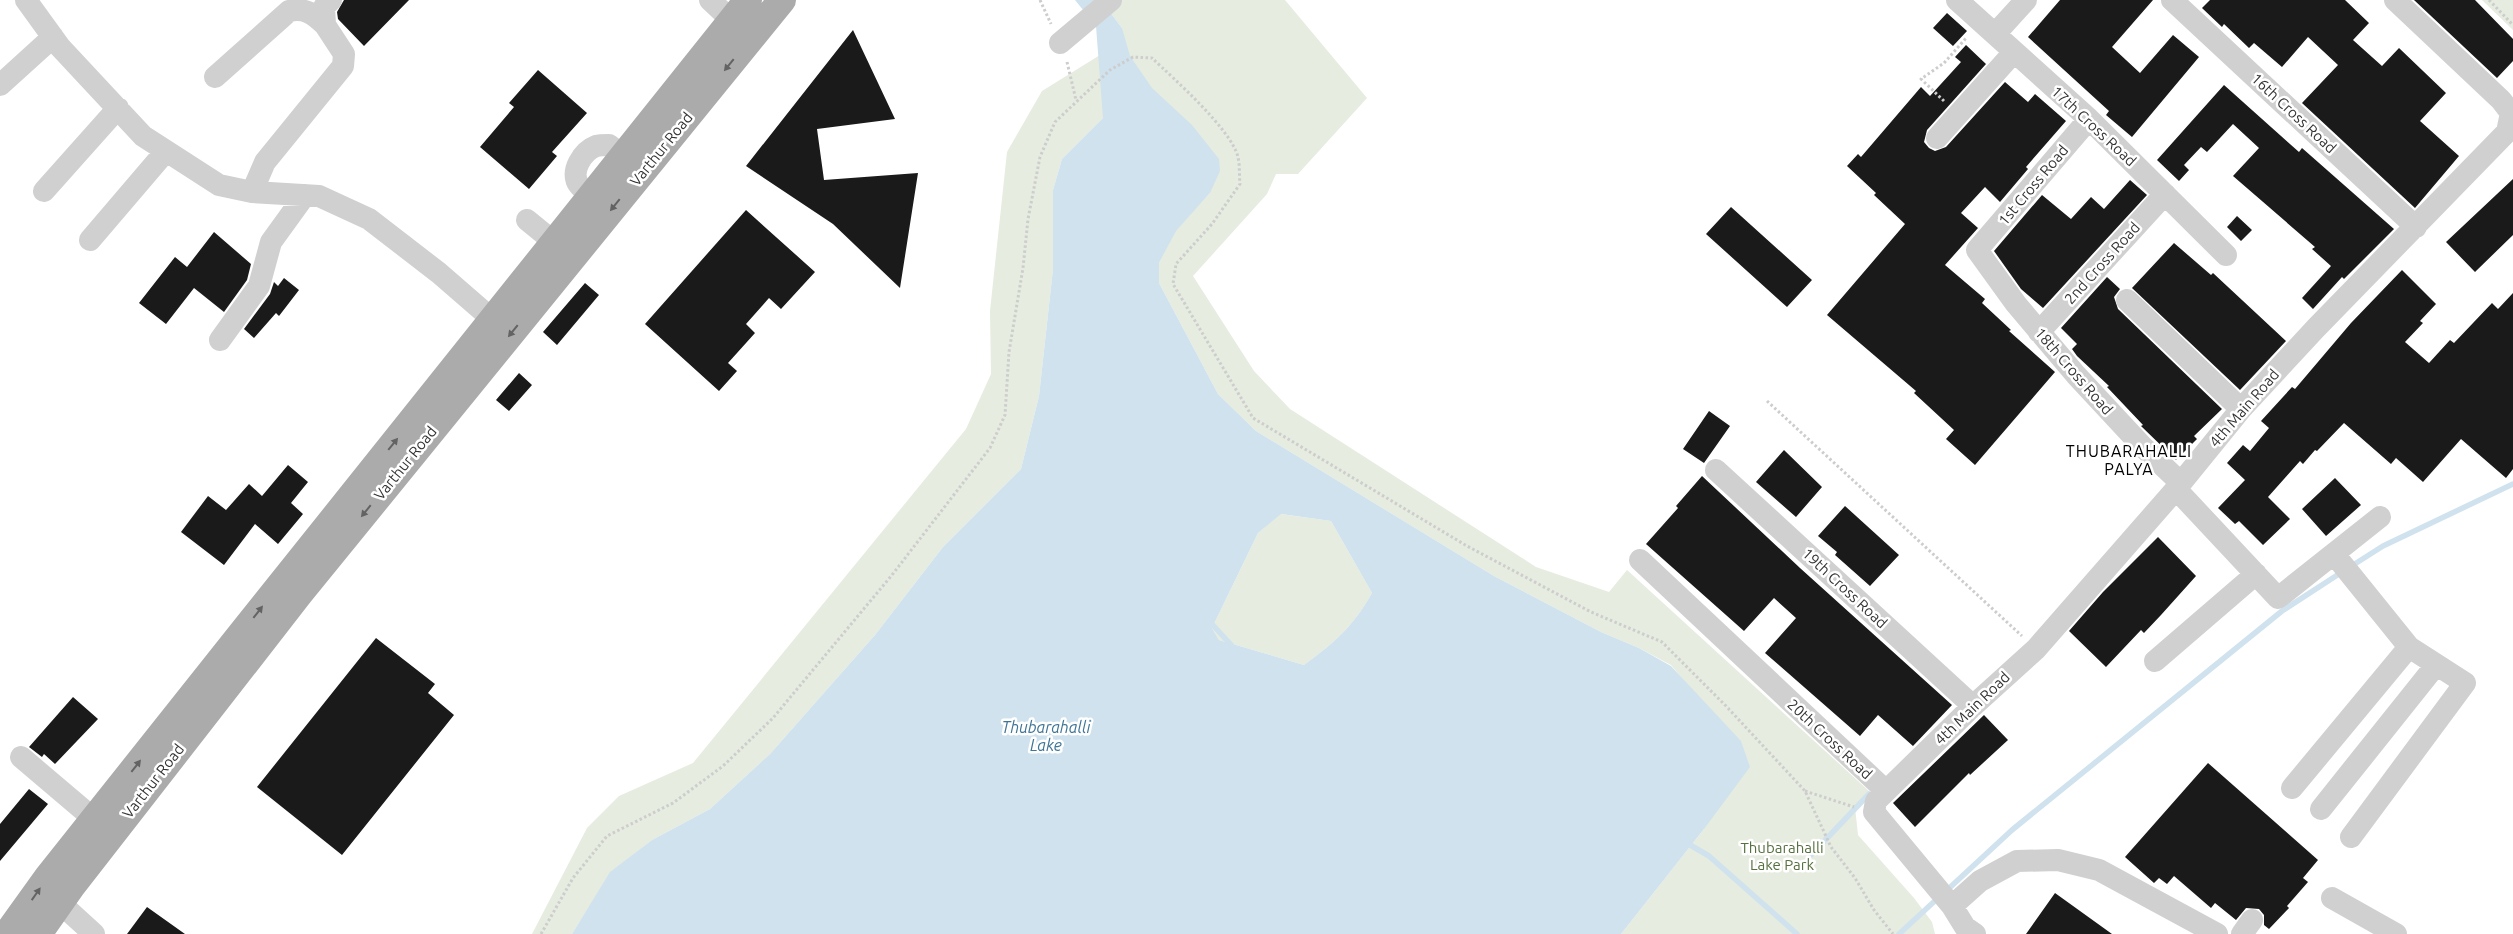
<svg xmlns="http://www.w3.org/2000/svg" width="2513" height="934" viewBox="0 0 2513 934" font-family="Ubuntu,sans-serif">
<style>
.green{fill:#e6ecdf}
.water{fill:#cfe2ee;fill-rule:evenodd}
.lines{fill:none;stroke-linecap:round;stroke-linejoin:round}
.stream{stroke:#cfe2ee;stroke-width:5.5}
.building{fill:#1a1a1a}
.path{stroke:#cdcdcd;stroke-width:3;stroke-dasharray:2.5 2.5;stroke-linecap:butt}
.minor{stroke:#d0d0d0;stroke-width:22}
.major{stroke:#ababab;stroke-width:28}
.oneway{fill:#636363}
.labels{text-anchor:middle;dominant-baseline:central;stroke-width:5;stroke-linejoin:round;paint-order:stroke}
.street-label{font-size:15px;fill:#333;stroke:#fff}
.park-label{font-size:15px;fill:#56703f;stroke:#fff}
.neighbourhood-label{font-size:16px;letter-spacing:1px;fill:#000;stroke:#fff}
.water-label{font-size:16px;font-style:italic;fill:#3f7597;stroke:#fff}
</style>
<rect width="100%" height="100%" fill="#fff"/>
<path class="green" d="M1101,0h184l82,98 -69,76h-22l-9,20 -74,82 61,95 36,38 246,158 73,25 18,-22 242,221 -14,16 3,28 56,63 18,24 3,12h-314l83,-105 -3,-128 -30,-36 -32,-17 -38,-16 -107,-56 -238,-145 -38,-37 -59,-111v-20l16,-32 35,-38 -107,-75 -41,41 -9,31v79l-14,127 -18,73 -78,78 -68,88 -105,119 -60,55 -58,31 -41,32 -39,62h-40l55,-106 32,-32 74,-33 273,-334 25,-55 -1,-63 17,-159 35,-61 71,-44 9,-19z
M2482,0h31v30z
M1280,514l51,7 41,72c-20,35 -37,49 -68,72l-85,-25 -7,-12 46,-95z"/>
<path class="water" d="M1075,0h26l21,28 8,28 22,32 40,37 27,34 1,12 -10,22 -34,38 -17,32v20l59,111 38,37 238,145 107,56 38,16 32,18 70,75 9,26 -46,62 -83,105h-1049l38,-62 42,-32 58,-31 60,-55 105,-119 68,-88 78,-78 18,-73 14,-127v-79l9,-31 41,-41 -7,-92zM1281,514l50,7 41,72c-20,35 -37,49 -68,72l-85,-25 -7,-12 46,-95z"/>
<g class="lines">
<path class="stream" d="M2350,567l33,-21 130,-62
M1210,622l24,26
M1685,842l24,14 88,78
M1811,855l58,-61
M1945,892l67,-62 270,-219 60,-39
M1899,934l39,-36"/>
</g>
<path class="building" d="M344,0h65l-45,46 -26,-27 -1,-7z
M2060,0h93l-41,47 28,26 33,-38 26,22 -67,80 -26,-22 3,-4 -81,-74z
M2210,0h135l24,23 -16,17 29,26 17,-18 47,45 -26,28 39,35 -44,52 -113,-105 36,-38 -30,-28 -26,30 -28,-24 -5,5 -25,-24 -2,3 -20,-19z
M2414,0h61l38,39v22l-16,17z
M1947,13l20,18 -14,15 -20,-18z
M853,30l42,89 -78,10 7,51 94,-7 -18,115 -67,-64 -87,-58z
M1966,45l20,19 -59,66 -3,12 5,6 6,3 11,-4 59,-65 23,20 7,-8 31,27 -40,46 2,2 -28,33 -15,-15 -24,26 17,15 -33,37 40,34 -3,4 29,27 -2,1 46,41 -80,93 -29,-26 8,-9 -40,-37 2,-2 -89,-76 78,-91 -31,-29 2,-2 -29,-27 11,-12 3,3 60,-70 9,9 31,-34 -6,-5z
M538,70l49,43 -35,39 5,4 -28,33 -49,-42 34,-40 -5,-4z
M2224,85l75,67 3,-4 92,81 -50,50 -2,-2 -29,32 -11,-11 29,-32 -19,-17 3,-2 -82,-71 26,-28 -26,-24 -26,28 -6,-5 -17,18 5,5 -10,11 -22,-21z
M2513,179v56l-38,37 -29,-30z
M2130,180l17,15 -104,113 -22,-19 -27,-38 48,-56 29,24 20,-22 13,12z
M1731,207l81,73 -25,27 -81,-73z
M746,210l69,62 -34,37 -12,-11 -23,26 9,9 -27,30 9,8 -18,20 -74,-67z
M2237,216l15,14 -11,11 -14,-14z
M214,232l37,32 -4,16 -23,32 -30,-24 -28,36 -27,-21 36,-46 12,10z
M2174,243l37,32 2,-2 73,68 -46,49 -108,-102z
M2402,270l34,34 -16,17 3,2 -18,19 24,21 21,-23 4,3 38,-40 6,6 15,-16v176l-7,9 -45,-39 -38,43 -27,-24 -5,6 -47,-41 -27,28 -2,-1 -12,14 -3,-3 -32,36 22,22 -27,26 -24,-24 -4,3 -17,-16 27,-28 -18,-17 16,-18 7,6 19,-23 -8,-7 31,-34 3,2 56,-66z
M2107,277l13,12 -6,8 4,12 104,100 -28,27 3,3 -21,21 -35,-34 2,-1 -36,-38 2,-1 -32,-30 -5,-7 5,-5 -16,-16z
M284,278l15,12 -20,26 -3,-3 -22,25 -10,-9 26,-35 4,-12 4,4z
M585,283l14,12 -42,50 -14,-13z
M519,373l13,12 -23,26 -13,-11z
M1709,411l21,15 -26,37 -21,-14z
M1784,450l38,37 -26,30 -40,-35z
M288,465l20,17 -17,21 12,11 -25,30 -23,-20 -31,41 -43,-33 27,-36 18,14 23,-26 13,12z
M1702,476l98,92 152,137 -39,41 -35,-31 -18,21 -95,-83 31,-35 -22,-20 -30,33 -98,-87 32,-36 -2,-2z
M2335,478l26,27 -35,31 -24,-27z
M1845,506l54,49 -29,31 -35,-31 2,-3 -19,-16z
M2158,537l38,39 -35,39 -17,18 -3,-3 -35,37 -37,-36 34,-39z
M376,638l59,46 -7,9 26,22 -112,140 -85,-68z
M73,697l25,22 -43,45 -11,-10 -2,3 -13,-10z
M1984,715l24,25 -38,35 -1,-2 -54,54 -22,-24z
M2208,763l110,97 -15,18 5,4 -21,24 2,2 -20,21 -5,-4v-10l-5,-6 -13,-1 -10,12 -21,-17 -4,5 -37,-32 -7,8 -8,-6 -5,5 -29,-26z
M29,789l19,15 -48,57v-37z
M2055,893l57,41h-86z
M147,907l38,27h-58z"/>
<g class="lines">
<path class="path" d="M1040,0l11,24
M2489,0l24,25
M1067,62l9,38
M1944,101l-23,-22 23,-16 23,-26
M1767,401l255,235
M1805,791l49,16
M541,934l32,-56 34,-42 66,-33 50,-37 50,-48 119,-143 98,-127 15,-33 4,-63 14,-84 5,-49 12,-62 15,-35 55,-52 23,-13 19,1c22,21 79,71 86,99 2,9 1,18 2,27l-28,40 -36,40 -3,20 80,134 214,128 124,66 71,30 64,64 79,85 26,56 24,31 19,32 19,24"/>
<path class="minor" d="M26,0l34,47 83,89 76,49 33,7 67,4 50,23 70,54 53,46
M710,0l34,32
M1957,0l132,119 137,136
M2172,0l244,227
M1995,34l31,-34
M1060,43l51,-43
M215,77l74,-66c15,-4 25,3 36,14
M0,85l53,-48
M2089,119l-112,131 39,54 60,71 66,71 39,37
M1937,138l77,-86
M44,191l74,-83
M252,192l13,-30 78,-96 1,-12 -19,-29 -1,-18 7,-7
M591,195c-4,-3 -9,-6 -12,-10 -10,-13 4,-34 17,-39 4,-1 9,-1 13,-1l14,11
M527,220l27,22
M90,240l76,-89
M2127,300l114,109
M2039,332l126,-138
M220,340l39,-54 12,-44 34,-47
M1716,470l257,236
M2176,489l102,109 102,-81
M2334,554l75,93 56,36 -114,154
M1640,560l246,231
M2155,661l101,-87
M21,757l73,62
M2292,788l117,-141
M2321,809l115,-144
M2332,898l64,36
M60,903l34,31
M1952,906l28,-25 37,-20 41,-1 41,10 118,64
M1975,934l-10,-7 -13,-21 -78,-94 2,-11 97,-95 63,-57 140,-160 65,-80 75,-81 191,-196 4,-19 -10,-13 -106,-100
M2242,934l10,-14"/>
<path class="major" d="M7,934l41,-57 194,-244 506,-633
M38,934l33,-47 228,-293 483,-594"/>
</g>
<defs><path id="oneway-solid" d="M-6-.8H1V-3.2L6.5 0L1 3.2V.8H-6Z" transform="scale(1.25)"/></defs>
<g class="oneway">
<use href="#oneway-solid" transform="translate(729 65) rotate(129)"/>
<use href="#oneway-solid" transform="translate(615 205) rotate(129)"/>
<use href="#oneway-solid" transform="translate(513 331) rotate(129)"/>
<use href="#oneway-solid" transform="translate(393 444) rotate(-51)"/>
<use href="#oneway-solid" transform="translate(366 511) rotate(129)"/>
<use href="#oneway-solid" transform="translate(258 612) rotate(-52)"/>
<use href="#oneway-solid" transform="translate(136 766) rotate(-52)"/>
<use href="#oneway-solid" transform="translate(36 894) rotate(-55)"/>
</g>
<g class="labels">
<g class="street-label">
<text transform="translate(2294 113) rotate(43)">16th Cross Road</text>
<text transform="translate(2094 126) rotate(43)">17th Cross Road</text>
<text transform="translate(661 149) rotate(-51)">Varthur Road</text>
<text transform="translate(2033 185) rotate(-50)">1st Cross Road</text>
<text transform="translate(2102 263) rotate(-48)">2nd Cross Road</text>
<text transform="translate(2074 371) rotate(49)">18th Cross Road</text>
<text transform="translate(2244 408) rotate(-49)">4th Main Road</text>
<text transform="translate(405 463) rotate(-51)">Varthur Road</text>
<text transform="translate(1845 588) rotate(43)">19th Cross Road</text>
<text transform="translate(1972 708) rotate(-44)">4th Main Road</text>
<text transform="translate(1830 739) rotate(43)">20th Cross Road</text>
<text transform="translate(153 781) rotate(-52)">Varthur Road</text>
</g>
<g class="park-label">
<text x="1782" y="847">Thubarahalli<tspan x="1782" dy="17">Lake Park</tspan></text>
</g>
<g class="neighbourhood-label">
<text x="2129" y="451">THUBARAHALLI<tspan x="2129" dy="18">PALYA</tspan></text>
</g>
<g class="water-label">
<text x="1046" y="727">Thubarahalli<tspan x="1046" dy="18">Lake</tspan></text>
</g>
</g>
</svg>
